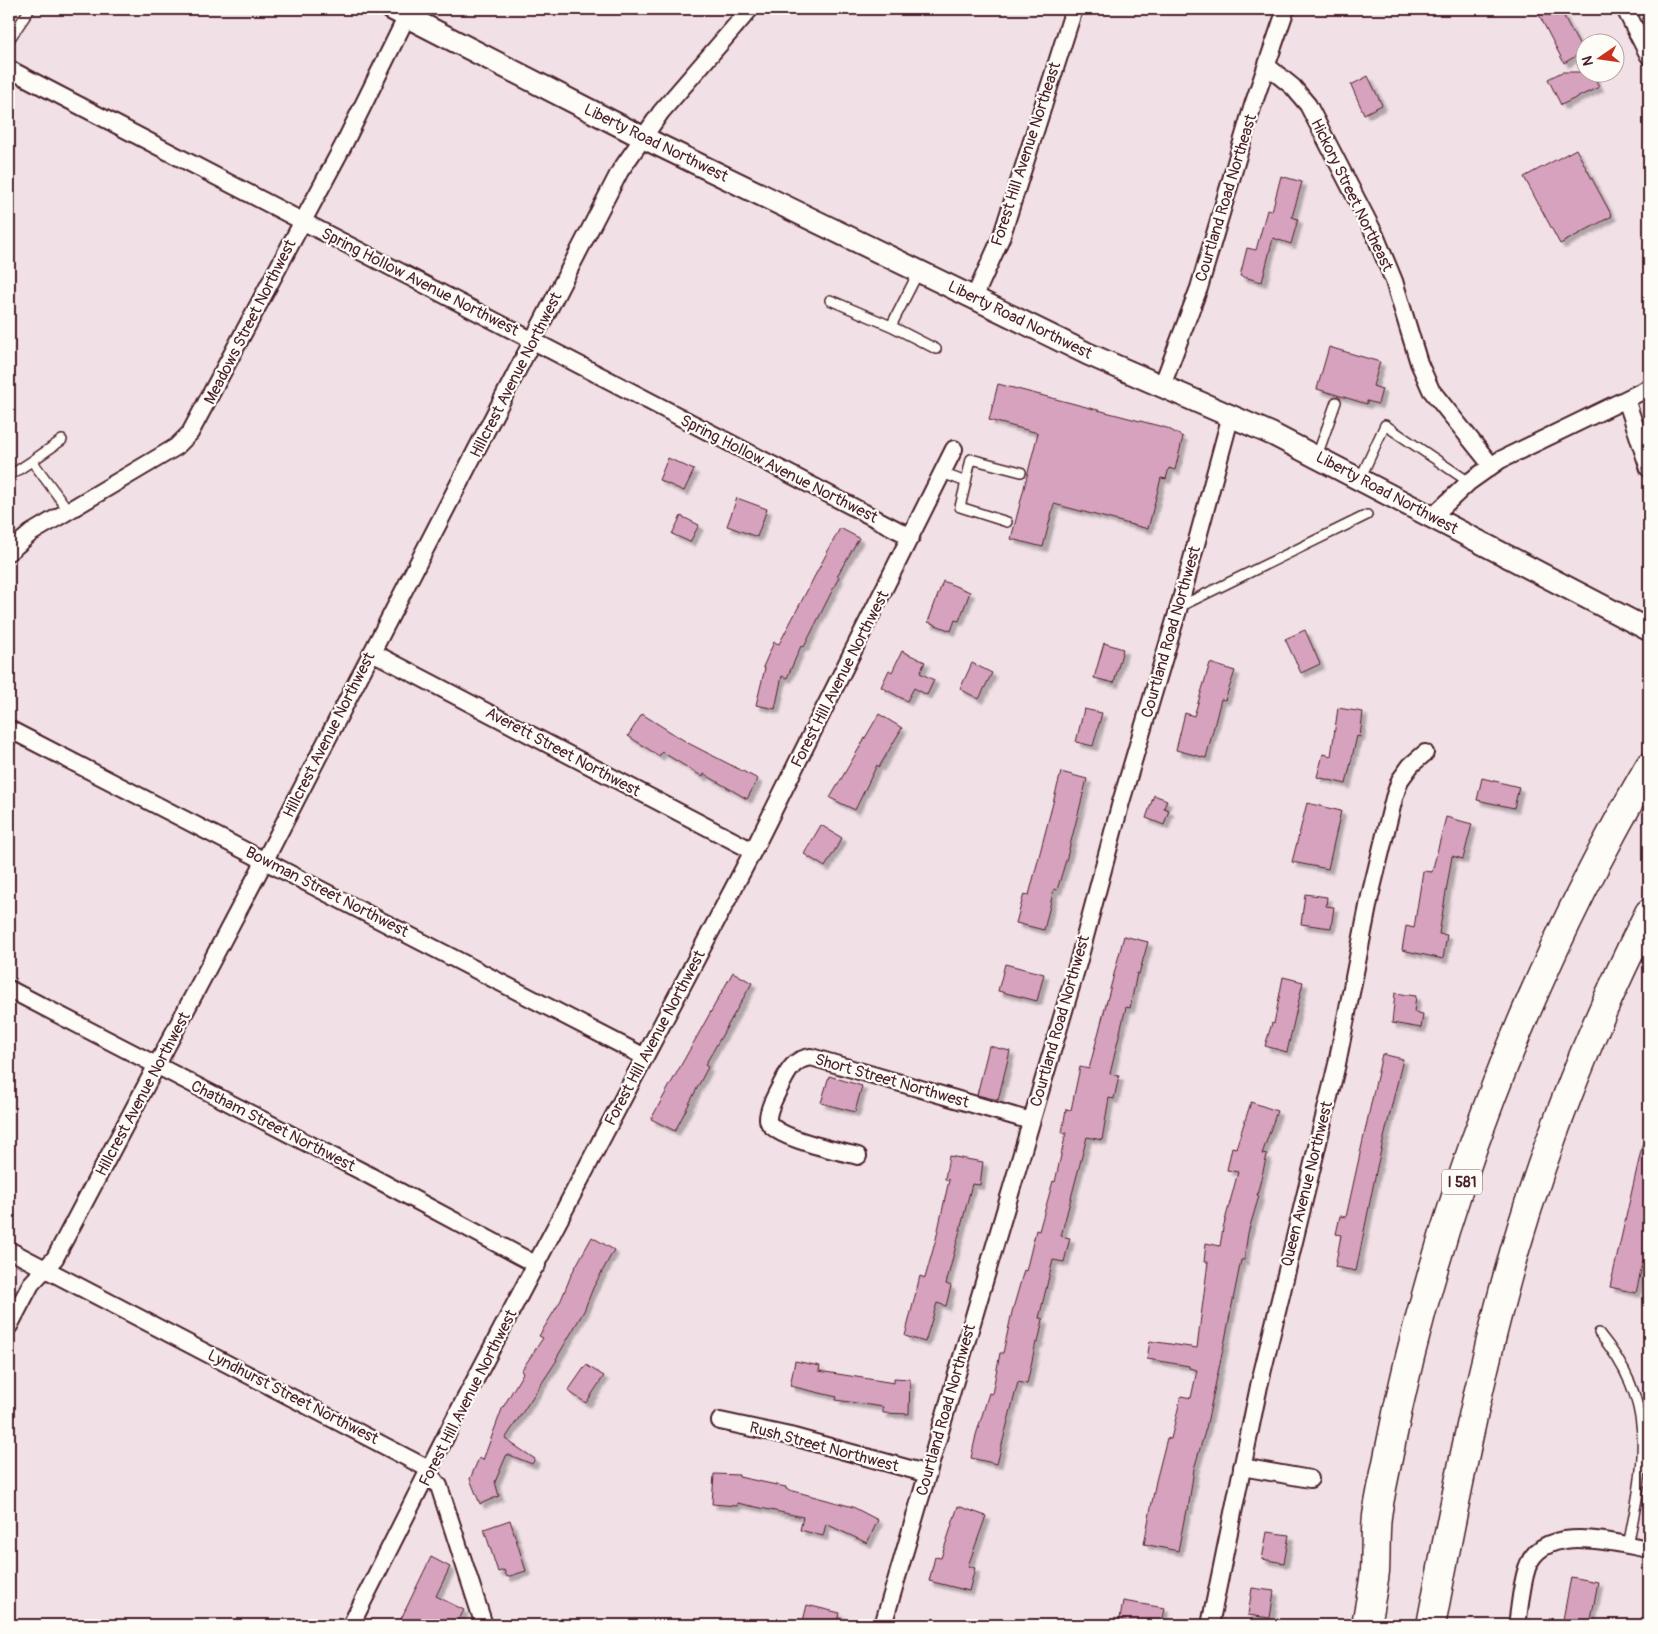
<svg xmlns="http://www.w3.org/2000/svg" width="1658" height="1634" viewBox="0 0 1658 1634" font-family="Pangolin,sans-serif">
<style>
.building{fill:#d6a2bd;stroke:#4a1f2b;filter:url(#shadow)}
.lines{fill:none;stroke-linecap:round;stroke-linejoin:round}
.service-casing{stroke:#4a1f2b;stroke-width:12}
.minor-casing{stroke:#4a1f2b;stroke-width:20}
.tertiary-casing{stroke:#4a1f2b;stroke-width:25}
.motorway-casing{stroke:#4a1f2b;stroke-width:31}
.service{stroke:#fdfcf7;stroke-width:9}
.minor{stroke:#fdfcf7;stroke-width:16}
.tertiary{stroke:#fdfcf7;stroke-width:21}
.motorway{stroke:#fdfcf7;stroke-width:28}
.labels{text-anchor:middle;dominant-baseline:central;stroke-width:4.5;stroke-linejoin:round;paint-order:stroke}
.shield{fill:#fdfcf7;stroke:#806168;stroke-width:1}
.shield-label{font-size:15px;font-weight:bold;fill:#4a1f2b}
.street-label{font-size:16px;fill:#4a1f2b;stroke:#fdfcf7}
</style>
<defs>
<filter id="shadow"><feDropShadow dx="4.5" dy="4.5" stdDeviation="1" flood-color="#0004"/></filter>
</defs>
<rect width="100%" height="100%" fill="#f1e1e6"/>
<filter id="ink" filterUnits="userSpaceOnUse"><feTurbulence type="fractalNoise" baseFrequency=".02" numOctaves="2"/><feDisplacementMap in="SourceGraphic" scale="10" xChannelSelector="R" yChannelSelector="G"/><feConvolveMatrix kernelMatrix="1 2 1 2 8 2 1 2 1" color-interpolation-filters="sRGB"/></filter>
<g filter="url(#ink)">
<path class="building" d="M1536,9h24l23,43 -19,11z
M1562,72h30l7,15 -38,18 -13,-26z
M1368,76l14,29 -18,9 -13,-29z
M1576,149l36,67 -52,28 -36,-67z
M1281,176l21,6 -10,35 6,2 -7,25 -18,-6 -11,44 -22,-6 7,-28 9,2 11,-40 5,1z
M1329,347l51,15 -7,24 9,3 -4,15 -11,-3v3l-50,-15z
M998,384l169,44 16,9 -8,33 -6,-2 -3,11 -5,-1 -13,51 -94,-25 -11,43 -32,-8 27,-106 -49,-13z
M668,458l26,12 -10,21 -25,-11z
M737,498l30,11 -10,28 -30,-11z
M681,516l18,9 -9,17 -18,-8z
M840,528l19,10 -22,38 2,1 -35,70 -3,-1 -14,32 -5,-2 -7,33 -19,-4 9,-37 -2,-1 11,-25 5,2z
M943,581l27,11 -11,29 -4,-1 -4,11 -23,-9z
M1305,630l15,34 -19,9 -16,-34z
M1104,643l19,6 -9,34 -20,-5z
M902,651l23,11 -5,11 14,7 -7,15 -13,-7 -7,13 -26,-14 8,-17 3,2z
M972,663l20,10 -13,26 -19,-10z
M1210,663l25,8 -10,29 -4,-1 -15,59 -30,-8 9,-37 9,3z
M1338,708l25,4 -3,25 -3,-1 -11,48 -29,-7 6,-23 8,2z
M1084,709l18,4 -9,33 -17,-4z
M642,714l46,29 70,36 -11,20 -43,-25 -1,3 -41,-25 -3,4 -31,-20z
M879,714l23,14 -23,39 -2,-2 -22,45 -25,-12z
M1061,772l26,7 -20,78 -10,33 -3,-1 -10,41 -28,-7 8,-29 5,1z
M1482,778l37,9 -5,21 -37,-8z
M1154,795l13,5 -3,8 5,2 -5,15 -18,-7z
M1307,803l34,8 -13,58 -36,-7z
M1446,817l26,7 -9,35 -11,-3 -13,78 8,1 -4,24 -41,-9 4,-24 8,2 9,-57 9,1z
M821,825l21,13 -17,29 -21,-13z
M1305,894l22,3 -1,9 8,1 -3,21 -30,-4z
M1124,936l24,6 -9,32 -2,-1 -7,35 -4,-1 -16,67 9,2 -5,23 -5,-1 -7,42 -15,-3 -26,99 9,2 -6,24 -11,-2 -14,58 4,1 -5,24 -2,-1 -9,42 -9,-2 -21,82 -26,-6 5,-23 13,-42 3,1 8,-41h3l9,-41 12,-42 2,1 10,-41 3,1 14,-50 2,1 11,-49h-4l4,-24 5,1 9,-43 9,2z
M1005,964l39,10 -7,27 -39,-10z
M733,972l19,11 -47,82 3,2 -33,64 -24,-12z
M1283,977l20,5 -16,70 -22,-6 7,-23 2,1z
M1395,993l21,3 -2,16 9,2 -2,14 -29,-5z
M989,1046l21,5 -12,49 -21,-5z
M1382,1054l21,5 -26,108 -21,104 -21,-4 6,-32 -5,-1 4,-18 6,1z
M829,1076l33,10 -7,26 -34,-9z
M1251,1102l26,9 -15,43 5,1 -10,40 2,1 -11,37 -4,27h-3l-16,80 -19,88 -12,41 -6,41h-2l-8,41 -34,-7 12,-63 11,-43 4,1 10,-43 10,2 6,-28 -8,-2v-2l-42,-7 3,-18 47,7 11,-86h-4l2,-19 14,3 3,-18 15,-56 -11,-2 5,-23 4,1z
M1643,1142h6v93l-13,58 -26,-6z
M949,1156l34,6 -3,23 -8,-1 -26,100 5,2 -5,20 -9,-3 -12,39 -20,-6 15,-60 5,2 11,-39 13,-59 -4,-1z
M592,1237l22,13 -21,38 -9,23 -28,48 1,1 -52,79 30,20 -3,5 -25,-10 -12,28 4,14 -19,8 -10,-25 9,-21 4,2 19,-51 21,-36 -2,-2 22,-33 -4,-2 22,-36 11,-27z
M795,1361l25,5 -1,5 75,12v-5l16,1 -1,35 -26,-1v-6l-47,-7 1,-3 -47,-11z
M586,1365l18,11 -18,27 -18,-12z
M714,1474l25,1v2l47,10v2l67,18 25,13 -11,23 -41,-19 -3,12 -23,-6 3,-13 -66,-14v3l-25,-2z
M958,1506l28,10 -18,50 7,2 -6,23 -40,-10 6,-24 6,1z
M510,1520l16,51 -19,6 -3,-7 -6,2 -14,-43z
M1267,1532l22,3 -5,28 -22,-4z
M431,1557l19,10 -14,29 28,14 -8,15h-58z
M1571,1577l27,5 -8,43h-28z
M1252,1588l22,3 -4,27 -22,-3z
M1123,1601l42,7 -3,17h-43z
M807,1605l33,8 -3,12h-35z"/>
<g class="lines">
<g class="service-casing">
<path id="service" d="M9,40l21,-31
M830,300l61,26 28,-55
M891,326l45,23
M62,440l-30,21 37,50
M1317,456l19,-54
M942,473l24,9 -6,25 47,15
M9,476l23,-15
M1360,479l25,-54 84,57
M966,482l5,-23 50,13
M1179,607l188,-92
M1599,1333c59,72 46,127 29,213"/>
</g>
<g class="minor-casing">
<path id="minor" d="M1625,9l24,47
M1267,66l26,21 15,18 67,130 19,46 25,82 12,27 60,75
M9,69l902,468
M974,298l27,-60 73,-229
M1162,386l37,-98 54,-183 33,-96
M1626,399l23,70
M1432,517l37,-35 31,-22 149,-72
M9,552l22,-19 145,-86 14,-14 153,-287 64,-130
M372,652l381,199
M9,729l636,328
M9,989l352,182 176,94
M858,1156c-16,-4 -90,-19 -90,-37 0,-11 9,-26 14,-36 7,-14 13,-24 29,-26l220,64
M9,1250l414,216 16,20 45,139
M9,1326l22,-42 24,-26 210,-398 355,-689 41,-59 89,-103
M720,1421l70,15 138,38
M1242,1467l68,12
M351,1625l103,-205 299,-569 201,-402
M883,1625l195,-662 43,-161 58,-195 52,-192
M1210,1625l49,-239 78,-322 33,-168 24,-98 6,-18 11,-15 14,-12
M1517,1625c3,-18 4,-39 10,-57 15,-46 87,-25 122,-19"/>
</g>
<g class="tertiary-casing">
<path id="tertiary" d="M392,9l250,128 332,161 114,56 184,80 377,196"/>
</g>
<g class="motorway-casing">
<path id="motorway" d="M1366,1625c3,-18 7,-36 9,-54 1,-18 0,-37 2,-55 3,-21 8,-42 12,-63 45,-236 139,-478 260,-686
M1431,1625c24,-125 48,-250 83,-372 33,-114 81,-234 135,-340"/>
</g>
<use href="#service" class="service"/>
<use href="#minor" class="minor"/>
<use href="#tertiary" class="tertiary"/>
<use href="#motorway" class="motorway"/>
</g>
</g>
<g class="labels">
<rect class="shield" x="1442" y="1169.5" width="40" height="25" rx="4"/>
<g class="shield-label">
<text x="1462" y="1182">I 581</text>
</g>
<g class="street-label">
<text transform="translate(656 143) rotate(26)">Liberty Road Northwest</text>
<text transform="translate(1026 154) rotate(-72)">Forest Hill Avenue Northeast</text>
<text transform="translate(1352 195) rotate(64)">Hickory Street Northeast</text>
<text transform="translate(1226 198) rotate(-73)">Courtland Road Northeast</text>
<text transform="translate(420 282) rotate(27)">Spring Hollow Avenue Northwest</text>
<text transform="translate(1020 320) rotate(26)">Liberty Road Northwest</text>
<text transform="translate(250 322) rotate(-63)">Meadows Street Northwest</text>
<text transform="translate(516 375) rotate(-63)">Hillcrest Avenue Northwest</text>
<text transform="translate(779 469) rotate(27)">Spring Hollow Avenue Northwest</text>
<text transform="translate(1387 493) rotate(28)">Liberty Road Northwest</text>
<text transform="translate(1171 632) rotate(-74)">Courtland Road Northwest</text>
<text transform="translate(840 679) rotate(-63)">Forest Hill Avenue Northwest</text>
<text transform="translate(329 735) rotate(-63)">Hillcrest Avenue Northwest</text>
<text transform="translate(563 752) rotate(28)">Averett Street Northwest</text>
<text transform="translate(327 892) rotate(27)">Bowman Street Northwest</text>
<text transform="translate(1060 1021) rotate(-74)">Courtland Road Northwest</text>
<text transform="translate(655 1038) rotate(-62)">Forest Hill Avenue Northwest</text>
<text transform="translate(892 1081) rotate(16)">Short Street Northwest</text>
<text transform="translate(143 1094) rotate(-62)">Hillcrest Avenue Northwest</text>
<text transform="translate(273 1126) rotate(27)">Chatham Street Northwest</text>
<text transform="translate(1307 1184) rotate(-76)">Queen Avenue Northwest</text>
<text transform="translate(293 1397) rotate(27)">Lyndhurst Street Northwest</text>
<text transform="translate(468 1398) rotate(-63)">Forest Hill Avenue Northwest</text>
<text transform="translate(946 1410) rotate(-74)">Courtland Road Northwest</text>
<text transform="translate(824 1447) rotate(15)">Rush Street Northwest</text>
</g>
</g>
<rect width="1658" height="1634" fill="none" stroke="#fdfcf7" stroke-width="30"/>
<rect x="15" y="15" width="1628" height="1604" fill="none" stroke="#4a1f2b" stroke-width="2" filter="url(#ink)"/>
<g transform="translate(1600 58) rotate(257)"><circle r="24" fill="#fdfcf7" stroke="#b5a4a5"/>
<path d="M0-4L9 19L0 12L-9 19Z" fill="#c8321e"/>
<text y="-8" font-size="14" font-weight="bold" text-anchor="middle" fill="#4a1f2b">N</text>
</g>
</svg>
